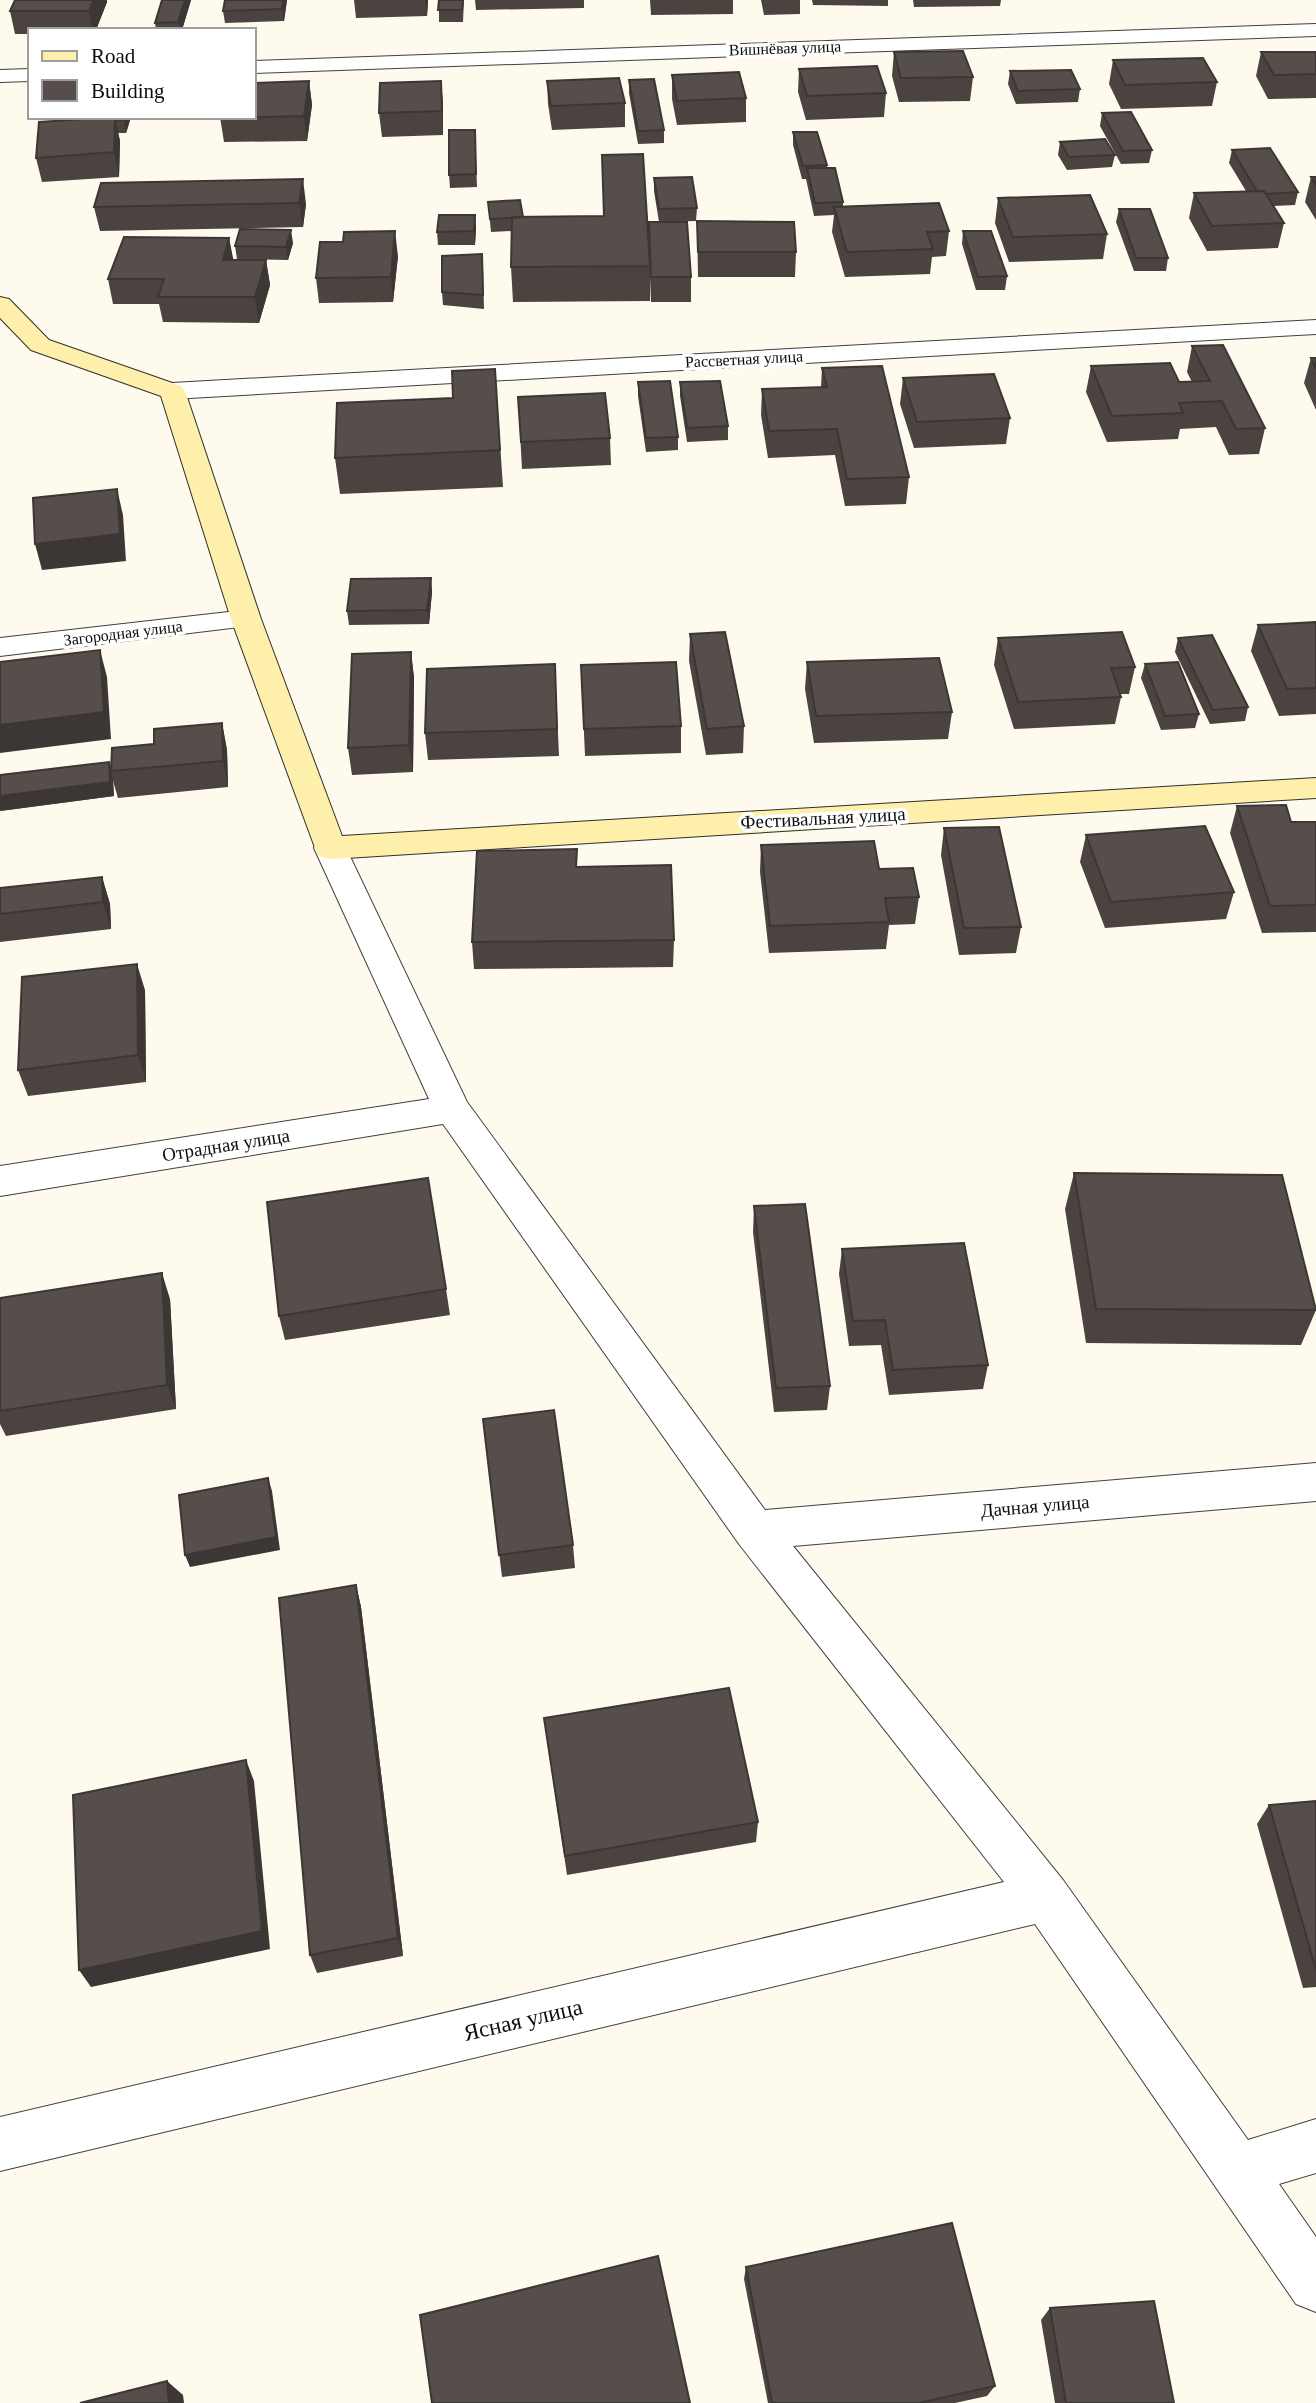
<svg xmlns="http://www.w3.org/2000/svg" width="1316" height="2403" viewBox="0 0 1316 2403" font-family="'Times New Roman',serif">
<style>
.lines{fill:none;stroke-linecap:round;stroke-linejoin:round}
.street-casing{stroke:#404040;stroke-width:2}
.secondary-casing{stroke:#2f2f2f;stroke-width:2}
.street{fill:#fff;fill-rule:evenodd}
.secondary{fill:#feefaa;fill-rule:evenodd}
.wall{fill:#4a4340}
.shaded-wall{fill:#3c3734}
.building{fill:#564e4a;stroke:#3c3734;stroke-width:2}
.labels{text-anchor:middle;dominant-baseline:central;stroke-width:7;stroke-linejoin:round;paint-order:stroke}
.far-street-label{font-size:16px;fill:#0d0d0d;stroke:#fff}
.street-label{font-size:19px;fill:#0d0d0d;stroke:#fff}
.near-street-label{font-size:23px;fill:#0d0d0d;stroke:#fff}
</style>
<rect width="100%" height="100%" fill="#fffaee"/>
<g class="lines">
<g class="street-casing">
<path id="street" d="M1316,24v12l-1062,37v-12z
M30,69v12l-30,1v-12z
M1316,320v14l-1144,65 -9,-3 -4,-5 4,-5 9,-3z
M246,610l10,3 5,6 -5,6 -256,31v-18z
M330,837l12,3 4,8 121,254 298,408 551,-47v38l-523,45 270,334 185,260 68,-21v54l-37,11 37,53v75l-20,-8 -261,-380 -1035,247v-54l1004,-235 -265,-338 -296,-420 -443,72v-30l429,-67 -115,-251 4,-8z"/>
</g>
<g class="secondary-casing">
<path id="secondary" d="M0,297l9,2 40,41 132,46 4,5 76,228 81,217 974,-58v20l-986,61 -12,-3 -87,-237 -70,-223 -130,-46 -31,-32z"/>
</g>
<use href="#street" class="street"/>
<use href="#secondary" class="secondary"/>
</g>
<path class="wall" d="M162,0h29l-9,30h-26l-1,-7z
M225,0h62l-3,21 -59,2 -2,-12z
M354,0h74l-1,16 -71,2z
M439,0h25l-1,22h-24z
M475,0h109v8l-108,2z
M650,0h83v14l-82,1z
M761,0h39v14l-36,1z
M812,0h76v6l-75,-1z
M913,0h88l-1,6 -86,1z
M107,2l-11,28h-66v4h-15l-5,-23z
M894,52l79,25 -3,24 -71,1 -7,-26z
M1261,52h55v46l-48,1 -12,-23z
M1113,60l104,22 -5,24 -91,3 -12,-25z
M799,69l87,24 -2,24 -78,3 -8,-28z
M1010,71l70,18 -2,13 -62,2 -8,-20z
M672,75l74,23v24l-69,3 -5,-26z
M629,80l35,50v13l-26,1 -9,-51z
M309,81l3,24 -5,36 -83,1 -4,-25z
M441,81l2,24v30l-61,2 -3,-24z
M547,81l78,22v24l-73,3 -4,-26z
M1102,113l50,37 -3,13 -28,1 -21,-38z
M131,117l-5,16h-8l2,8 -1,36 -77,5 -6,-24 3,-36z
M475,130l2,57 -27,1 -1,-13z
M793,132l34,33v3l16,34v5l106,24 -3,25 -14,1 -2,17 -85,3 -13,-45 2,-17 -20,1 -8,-37h-4l-9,-34z
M1060,142l55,13 -3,12 -45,3 -9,-15z
M1232,150l66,42 -3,13 -21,1 10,17 -6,25 -71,3 -18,-33 5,-25 52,-2 -17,-28z
M1311,177h5v43l-11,-18z
M654,178l43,30 -1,13 -37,1 -5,-31z
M101,183l205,21 -3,23 -203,4 -6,-24z
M998,198l109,36 -4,25 -94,3 -14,-39z
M488,202l35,15 126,26 42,34v25h-40l-1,-24v23l-137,1 -2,-35 1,-36 -21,1z
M1119,209l49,49 -2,13h-32l-18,-49z
M475,215l1,13 -1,17h-37l-1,-13z
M697,221l99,31 -1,25h-97z
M963,231l44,45 -2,14h-29l-14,-46z
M229,238l4,22h33l4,25 -11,38 -96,-1 -4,-18h-46l-5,-25z
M293,243l-5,17 -51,-1 -2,-13z
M398,256l-5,46 -74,1 -3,-25z
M483,267l1,42 -41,-4 -1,-13z
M1192,346l73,82 -6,26 -30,1 -13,-28 -36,2 -2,10 -71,3 -21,-50 5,-26 88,16h13l-5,-10z
M1311,358h5v52l-12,-27z
M822,368l87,109 -3,27 -61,2 -10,-51 -67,3 -7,-43 1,-26 59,-2z
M495,369l8,118 -163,7 -5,-36 118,-60z
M903,378l107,40 -4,26 -92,4 -14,-44z
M638,382l40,55v13l-32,2 -8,-56z
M680,382l48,44v14l-41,2 -7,-46z
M518,397l92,41 1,27 -89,4z
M431,578l1,14 -3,32 -80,1 -2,-14z
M1316,622v92l-37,2 -28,-65 7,-26z
M690,634l54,92 -1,27 -37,2 -17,-94z
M998,638l137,29 -6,27h-9l1,3 -6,27 -101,5 -20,-64z
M1178,638l70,69 -3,14 -35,3 -35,-72z
M411,652l3,26 -1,94 -61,3 -4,-27z
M807,662l145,50 -4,27 -134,4 -9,-54z
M555,664l4,92 -131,4 -3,-27z
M1145,664l54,50 -4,14 -34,2 -20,-52z
M581,665l100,61v27l-96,3z
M222,723l5,27 1,37 -110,11 -5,-17 1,15 -114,15 111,-44 43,-23z
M1237,806l54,16h25v110l-54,1 -32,-100z
M944,828l77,99 -5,26 -57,2 -18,-100z
M1086,835l148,57 -8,27 -121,9 -25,-66z
M761,845l118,24 40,28 -4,27 -26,1 -3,24 -117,4 -9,-81z
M102,877l8,27 1,25 -111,13v-54z
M674,940l-1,27 -199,2 -2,-27z
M145,990l1,92 -118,14 -10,-26z
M1074,1173l242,137 -15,35 -215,-2 -21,-134z
M754,1206l76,180 -3,24 -53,2 -21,-180z
M842,1249l146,116 -5,24 -94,6 -8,-50 -32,1 -10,-72z
M446,1289l4,26 -165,25 -6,-24z
M0,1298l170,1 6,110 -170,27 -6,-12z
M483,1419l90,126 2,23 -73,9z
M356,1585l5,22 42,349 -86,17 -7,-18z
M544,1718l214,104 -2,20 -189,33z
M1316,1801v186l-13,1 -46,-164 12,-19z
M746,2267l249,119 -8,10 -32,7h-187l-24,-124z
M1050,2308l124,95h-119l-14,-83z"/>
<path class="shaded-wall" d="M94,0h13v2l-11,28h-3l-4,-19z
M185,0h6l-9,30h-2l-2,-8z
M283,0h4l-3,21 -2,-12z
M425,0h3l-1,16z
M309,81l3,24 -5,36 -3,-25z
M441,81l2,24v30l-1,-24z
M115,117l5,24 -1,36 -5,-25z
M125,117h6l-5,16 -2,-13z
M303,179l3,25 -3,23 -4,-24z
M475,215l1,13 -1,17 -1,-14z
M291,230l2,13 -5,17 -2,-13z
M395,231l3,25 -5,46 -2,-25z
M229,238l5,25 -11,-3z
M266,260l4,25 -11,38 -4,-26z
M117,489l6,26 3,46 -84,9 -7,-26z
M431,578l1,14 -3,32 -2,-14z
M100,650l7,27 4,62 -111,14v-28z
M411,652l3,26 -1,94 -4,-27z
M222,723l5,27 1,37 -5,-26z
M109,762l4,19 1,15 -114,15v-15z
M102,877l8,27 1,25 -8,-27z
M137,964l8,26 1,92 -8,-27z
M162,1273l8,26 6,110 -9,-24z
M268,1478l4,13 8,59 -90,17 -5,-12z
M356,1585l5,22 42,349 -5,-18z
M246,1760l8,21 16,168 -179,38 -12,-17z
M167,2381l16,14 1,8h-15z"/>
<path class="building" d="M15,0h79l-5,11h-79z
M162,0h23l-7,22 -23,1z
M225,0h58l-1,9 -59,2z
M439,0h24l-1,10h-24z
M963,51l10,26 -72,1 -7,-26z
M1261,52h55v22l-42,1z
M1203,58l14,24 -92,3 -12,-25z
M877,66l9,27 -79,3 -8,-27z
M1071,70l9,19 -62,2 -8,-20z
M739,72l7,26 -69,3 -5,-26z
M619,78l6,25 -74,3 -4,-25z
M654,79l10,51 -26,1 -9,-51z
M309,81l-5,35 -84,2 34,-1v-34z
M441,81l1,30 -63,2 1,-30z
M1131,112l21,38 -29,1 -21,-38z
M115,117l-1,35 -78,6 3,-36z
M115,117h10l-1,3h-8z
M449,130h26l1,44 -27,1z
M793,132h24l10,33 -24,1z
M1105,139l10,16 -46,2 -9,-15z
M1270,148l28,44 -32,2 -2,-3h-7l-25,-41z
M643,154l7,112 -139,1 1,-50 92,-1 -2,-61z
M807,168h28l8,34 -28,1z
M692,177l5,31 -38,1 -5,-31z
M1311,177h5v8z
M303,179l-4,24 -205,4 7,-24z
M1264,191l20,32 -72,3 -18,-33z
M1090,195l17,39 -94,3 -15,-39z
M520,200l3,17 -33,2 -2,-17z
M939,203l10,28 -22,1 6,17 -86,3 -13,-45z
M1119,209h31l18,49h-32z
M439,215h36l-1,16 -37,1z
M697,221l97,1 2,30h-98z
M649,222h38l4,55h-40z
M240,229l51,1 -5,17 -51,-1z
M395,231l-4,46 -75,1 4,-36h23l1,-10z
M963,231h28l16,45 -29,1z
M124,237l105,1 -6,22h43l-11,37h-97l6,-18h-56z
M482,254l1,41 -41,-3v-36z
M1223,345l42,83 -29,1 -14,-28 -43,2 4,10 -71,3 -21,-50 79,-3 9,19 31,-1 -18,-35z
M1311,358h5v11z
M882,366l27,111 -62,2 -10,-50 -68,2 -7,-42 65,-2 -5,-19z
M495,369l5,81 -165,8 2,-55 116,-5 -1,-27z
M994,374l16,44 -93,4 -14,-44z
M670,381l8,56 -32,1 -8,-56z
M720,381l8,45 -41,2 -7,-46z
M605,393l5,45 -89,4 -3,-45z
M117,489l3,45 -85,10 -2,-46z
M431,578l-4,32 -80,1 4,-32z
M1316,622v66l-29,1 -29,-64z
M725,632l19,94 -37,3 -17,-95z
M1122,632l13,35 -24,1 10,29 -103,5 -20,-64z
M1212,635l36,72 -35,3 -35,-72z
M100,650l4,62 -104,13v-63z
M411,652l-2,93 -61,3 4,-94z
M939,658l13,54 -136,4 -9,-54z
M676,662l5,64 -97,3 -3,-64z
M1178,662l21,52 -34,2 -20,-52z
M555,664l2,65 -132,4 2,-64z
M222,723l1,38 -112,10 1,-23 42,-4v-15z
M109,762l1,20 -110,14v-21z
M1286,805l5,17h25v83l-46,1 -33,-100z
M1205,826l29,66 -123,10 -25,-67z
M999,827l22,100 -57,1 -20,-100z
M874,841l5,28 34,-1 6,29 -34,1 4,24 -119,4 -9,-81z
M577,849l-1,18 95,-2 3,75 -202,2 5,-91z
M102,877l1,25 -103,12v-26z
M137,964l1,91 -120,15 4,-93z
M1074,1173l208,2 34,135 -220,-1z
M428,1178l18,111 -167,27 -12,-114z
M805,1204l25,182 -54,2 -22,-182z
M964,1243l24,122 -95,5 -8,-50 -32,1 -11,-72z
M162,1273l5,112 -167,26v-113z
M554,1410l19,135 -74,10 -16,-136z
M268,1478l8,59 -91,18 -6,-60z
M356,1585l42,353 -88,17 -31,-357z
M729,1688l29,134 -193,34 -21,-138z
M246,1760l16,171 -183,39 -6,-175z
M1316,1801v169l-47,-165z
M952,2223l43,163 -76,17h-147l-26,-136z
M658,2256l32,147h-258l-12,-88z
M1154,2301l20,102h-108l-16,-95z
M167,2381l2,22h-89z"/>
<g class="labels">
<g class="far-street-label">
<text transform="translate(785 48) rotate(-2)">Вишнёвая улица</text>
<text transform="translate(744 359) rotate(-3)">Рассветная улица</text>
<text transform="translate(123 633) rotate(-7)">Загородная улица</text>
</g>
<g class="street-label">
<text transform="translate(823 818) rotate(-3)">Фестивальная улица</text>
<text transform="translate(226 1145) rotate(-9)">Отрадная улица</text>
<text transform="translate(1035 1506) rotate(-5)">Дачная улица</text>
</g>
<g class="near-street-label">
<text transform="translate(523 2020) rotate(-13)">Ясная улица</text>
</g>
</g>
<rect x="28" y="28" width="228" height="91" fill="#ffffff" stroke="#9e9e9e" stroke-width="2"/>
<rect x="42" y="51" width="35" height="10" fill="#feefaa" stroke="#9e9e9e" stroke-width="2"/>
<text x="91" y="63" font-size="21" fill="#0d0d0d">Road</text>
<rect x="42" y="80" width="35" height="21" fill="#564e4a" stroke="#9e9e9e" stroke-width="2"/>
<text x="91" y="98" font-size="21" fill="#0d0d0d">Building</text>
</svg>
